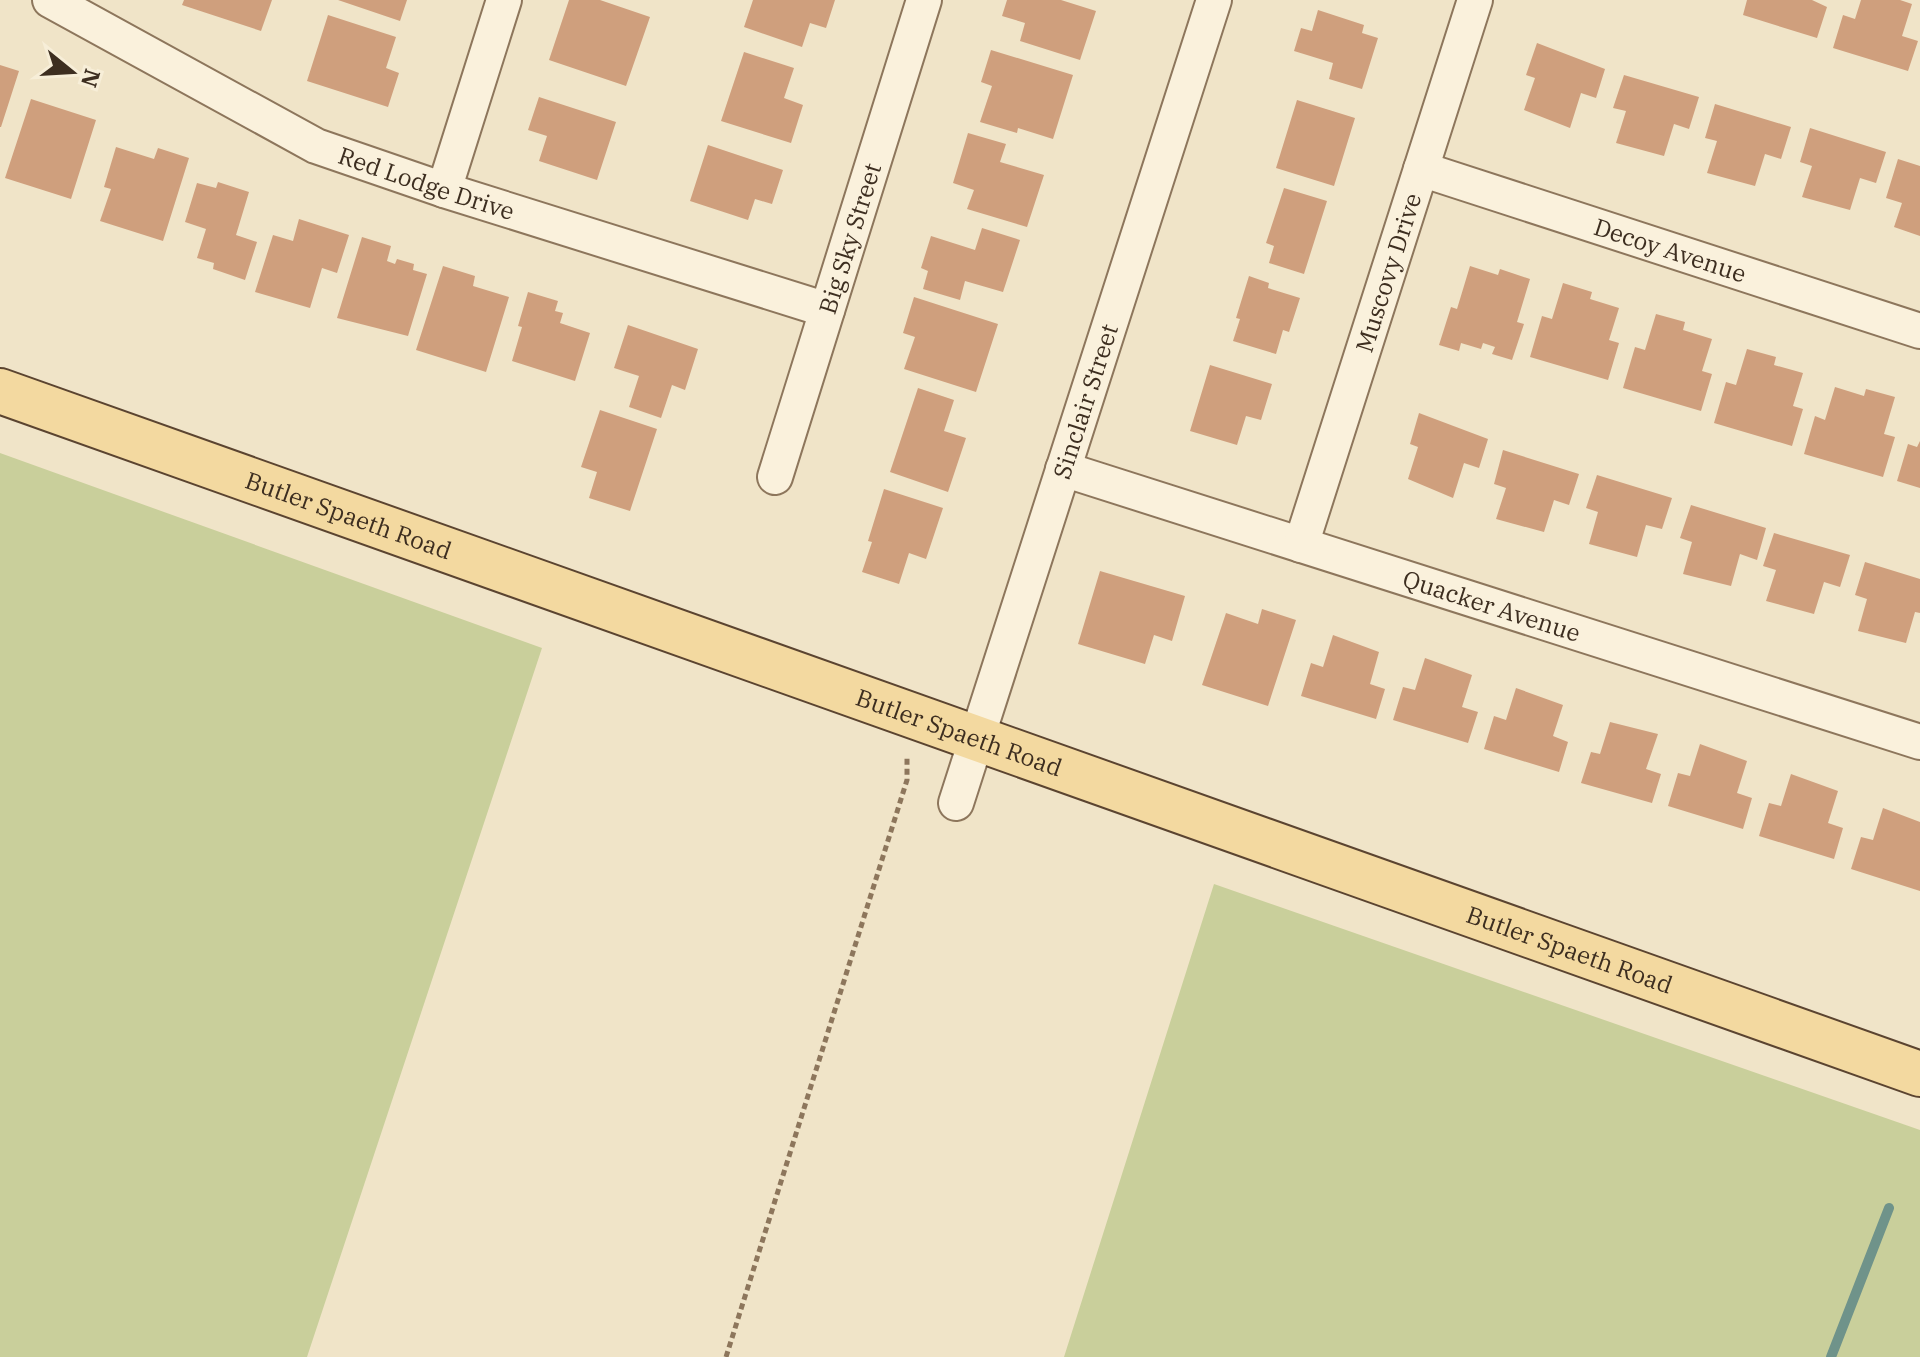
<svg xmlns="http://www.w3.org/2000/svg" width="1920" height="1357" viewBox="0 0 1920 1357" font-family="'IBM Plex Serif',serif">
<style>
.green{fill:#c9cf9b}
.lines{fill:none;stroke-linecap:round;stroke-linejoin:round}
.stream{stroke:#6f938a;stroke-width:10}
.building{fill:#cf9f7d}
.minor-casing{stroke:#8d765c;stroke-width:38}
.major-casing{stroke:#5b4430;stroke-width:48}
.path{stroke:#8d765c;stroke-width:5;stroke-dasharray:6 4;stroke-linecap:butt}
.minor{stroke:#faf1dc;stroke-width:34}
.major{stroke:#f3d9a0;stroke-width:44}
.labels{text-anchor:middle;dominant-baseline:central;stroke-width:8;stroke-linejoin:round;paint-order:stroke}
.street-label{font-size:24px;fill:#3d2e20;stroke:#f7eed8}
</style>
<rect width="100%" height="100%" fill="#f0e4c8"/>
<path class="green" d="M0,453l542,195 -235,709h-307z
M1214,884l706,246v227h-856z"/>
<g class="lines">
<path class="stream" d="M1831,1357l58,-149"/>
</g>
<path class="building" d="M184,0h88l-11,31 -79,-26z
M338,0h69l-7,21z
M569,0h31l50,17 -24,69 -77,-26z
M753,0h82l-9,28 -16,-5 -8,24 -58,-20z
M1007,0h54l35,11 -16,49 -60,-19 5,-18 -23,-7z
M1747,0h65l15,7 -10,31 -74,-23z
M1861,0h39l12,4 -10,32 16,5 -10,30 -75,-23 10,-33 12,4z
M1318,10l46,15 -2,8 16,5 -16,51 -33,-10 4,-16 -39,-12 7,-23 11,3z
M328,15l68,22 -10,31 13,5 -11,34 -81,-26z
M1537,43l68,26 -9,29 -15,-5 -11,35 -46,-18 11,-32 -9,-3z
M991,50l82,25 -20,64 -35,-11 -1,5 -37,-11 12,-36 -11,-4z
M744,52l50,16 -10,30 19,7 -12,38 -70,-22z
M0,65l19,6 -18,56h-1z
M1624,75l75,22 -10,32 -15,-5 -10,32 -48,-13 10,-32 -13,-3z
M539,97l77,25 -19,58 -58,-19 8,-25 -19,-6z
M31,99l65,21 -25,79 -66,-21z
M1297,100l58,18 -21,68 -58,-18z
M1715,104l76,23 -10,32 -16,-5 -10,32 -48,-13 10,-32 -12,-3z
M1810,128l76,24 -10,31 -16,-5 -10,32 -48,-13 10,-31 -12,-4z
M968,133l38,11 -6,18 44,13 -17,52 -60,-18 7,-19 -21,-7z
M708,145l75,25 -11,34 -17,-5 -7,21 -58,-19z
M116,147l38,12 4,-11 31,10 -26,83 -63,-20 11,-32 -7,-2z
M1898,159l22,7v70l-26,-9 8,-24 -16,-5z
M218,182l31,10 -13,43 21,7 -12,38 -32,-11 1,-6 -17,-5 9,-29 -21,-7 12,-39 19,5z
M1284,188l43,13 -23,73 -35,-11 5,-17 -8,-3z
M299,219l50,16 -12,38 -15,-5 -12,40 -55,-16 18,-57 20,6z
M982,228l38,12 -17,52 -38,-11 -5,19 -37,-11 5,-18 -7,-3 10,-32 44,14z
M362,237l29,9 -4,15 8,3 2,-5 17,5 -1,6 14,4 -19,62 -71,-18z
M443,266l32,10 -2,10 36,11 -23,75 -70,-22z
M1470,266l28,9 2,-6 30,10 -13,43 7,2 -12,36 -20,-6 3,-7 -12,-4 -2,6 -20,-6 -2,8 -20,-6 12,-38 6,2z
M1249,276l20,7 -1,5 32,10 -11,34 -6,-2 -7,24 -43,-13 7,-22 -4,-1z
M1563,283l29,9 -2,7 29,9 -10,32 10,3 -11,37 -78,-23 12,-41 10,3z
M528,292l30,9 -3,10 8,2 -3,10 30,10 -15,48 -63,-20 10,-34 -4,-1z
M914,297l84,27 -22,68 -72,-23 11,-32 -12,-4z
M1656,314l29,8 -2,8 29,9 -10,32 10,3 -11,37 -78,-23 12,-41 10,3z
M628,325l70,24 -13,41 -13,-5 -11,33 -32,-11 10,-31 -25,-8z
M1747,349l29,8 -2,8 29,8 -10,33 10,3 -11,37 -78,-23 12,-41 10,3z
M1210,365l62,19 -11,36 -15,-4 -9,29 -47,-14z
M1835,387l29,9 2,-7 29,8 -11,37 11,3 -12,40 -79,-23 11,-38 10,4z
M918,388l36,12 -10,31 22,7 -18,54 -58,-20z
M600,410l57,19 -27,82 -41,-13 8,-26 -16,-5z
M1419,413l69,26 -9,29 -15,-5 -11,35 -45,-19 10,-32 -8,-3z
M1920,441v47l-23,-7 11,-37 9,3z
M1503,450l76,24 -10,31 -15,-5 -10,32 -48,-13 10,-31 -12,-4z
M1597,475l75,23 -10,31 -16,-4 -9,32 -48,-13 9,-32 -12,-4z
M884,489l59,19 -17,51 -17,-6 -10,31 -37,-12 10,-30 -4,-1z
M1691,505l75,23 -9,32 -17,-6 -9,32 -48,-12 9,-32 -12,-4z
M1774,533l76,22 -10,32 -16,-5 -10,32 -48,-13 10,-31 -13,-4z
M1865,562l55,17v34l-5,-1 -9,31 -48,-12 9,-32 -12,-4z
M1100,571l85,25 -13,45 -18,-6 -9,29 -67,-20z
M1262,609l34,11 -28,86 -66,-21 24,-72 32,11z
M1333,635l46,17 -9,32 15,5 -9,30 -75,-23 10,-33 12,4z
M1425,658l47,17 -10,32 16,5 -10,31 -75,-23 10,-33 12,3z
M1516,688l47,17 -10,31 15,6 -9,30 -75,-23 10,-33 12,4z
M1610,722l48,12 -12,35 15,5 -9,29 -71,-20 10,-31 9,2z
M1700,744l47,17 -10,32 15,5 -9,31 -75,-23 10,-33 12,3z
M1791,774l47,17 -10,32 15,5 -9,31 -75,-23 10,-33 12,3z
M1883,808l37,14v69l-69,-22 10,-32 12,3z"/>
<g class="lines">
<g class="minor-casing">
<g id="minor">
<path id="s1" d="M50,0l266,146 128,44 383,120"/>
<path id="s2" d="M1421,169l499,162"/>
<path d="M444,190l60,-190"/>
<path id="s3" d="M1063,469l857,273"/>
<path id="s4" d="M775,477l149,-477"/>
<path id="s5" d="M1301,545l174,-545"/>
<path id="s6" d="M956,803l258,-803"/>
</g>
</g>
<g class="major-casing">
<g id="major">
<path id="s7" d="M0,391l1920,683"/>
</g>
</g>
<path class="path" d="M726,1357l181,-577v-25"/>
<use href="#minor" class="minor"/>
<use href="#major" class="major"/>
</g>
<g class="labels">
<g class="street-label">
<text stroke="none"><textPath href="#s1" startOffset="420">Red Lodge Drive</textPath></text>
<text stroke="none"><textPath href="#s4" startOffset="250">Big Sky Street</textPath></text>
<text stroke="none"><textPath href="#s2" startOffset="262">Decoy Avenue</textPath></text>
<text stroke="none"><textPath href="#s5" startOffset="286">Muscovy Drive</textPath></text>
<text stroke="none"><textPath href="#s6" startOffset="422">Sinclair Street</textPath></text>
<text stroke="none"><textPath href="#s7" startOffset="370">Butler Spaeth Road</textPath></text>
<text stroke="none"><textPath href="#s3" startOffset="450">Quacker Avenue</textPath></text>
<text stroke="none"><textPath href="#s7" startOffset="1018">Butler Spaeth Road</textPath></text>
<text stroke="none"><textPath href="#s7" startOffset="1666">Butler Spaeth Road</textPath></text>
</g>
</g>
<g transform="translate(72 72) rotate(108)" stroke="#f7eed8" stroke-width="6" paint-order="stroke">
<path d="M0-6L14 30L0 20L-14 30Z" fill="#3d2e20"/>
<text y="-12" font-size="22" font-weight="bold" text-anchor="middle" fill="#3d2e20">N</text>
</g>
</svg>
